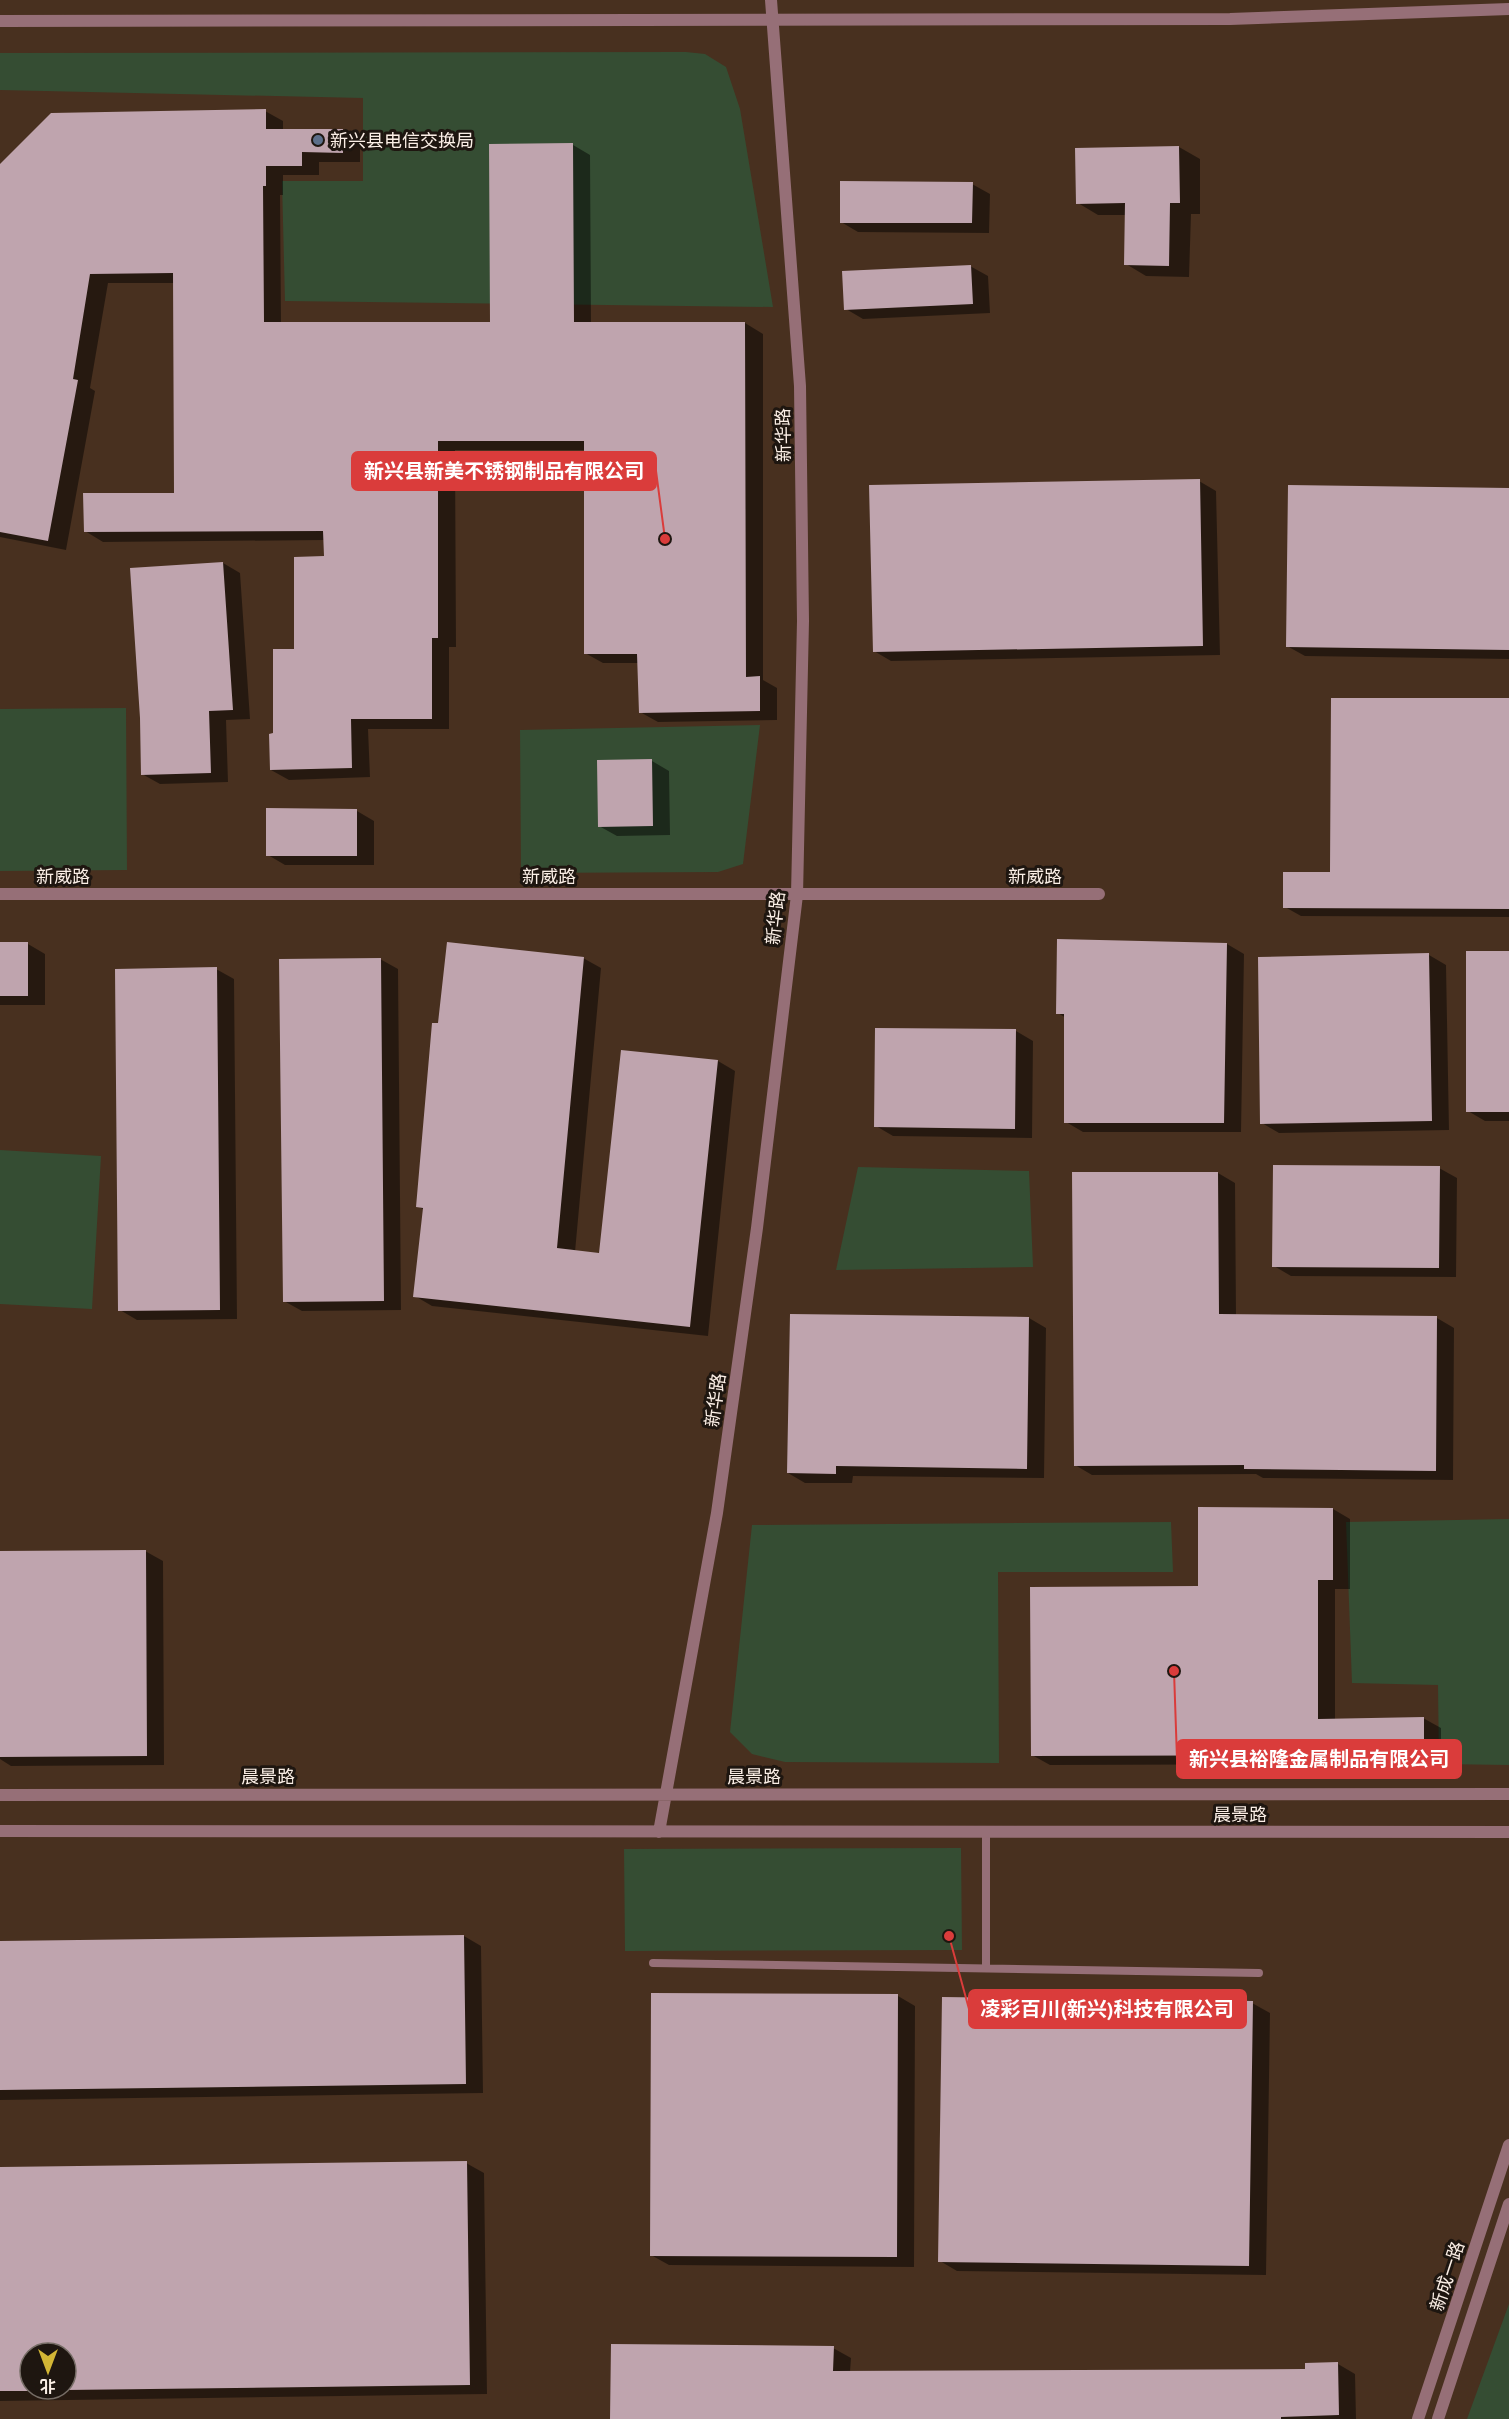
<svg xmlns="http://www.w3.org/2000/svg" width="1509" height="2419" viewBox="0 0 1509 2419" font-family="'PT Sans','Noto Sans SC',sans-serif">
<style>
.built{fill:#48301f;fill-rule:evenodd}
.green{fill:#354d33}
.shadow{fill:#0007;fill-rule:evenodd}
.building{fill:#bfa4ae}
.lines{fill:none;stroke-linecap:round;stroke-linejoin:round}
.service{stroke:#966f77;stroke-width:8}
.tertiary{stroke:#966f77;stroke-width:12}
.service-dot{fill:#5c6f8a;stroke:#1e1610;stroke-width:2}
.labels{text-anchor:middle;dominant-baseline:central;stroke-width:6;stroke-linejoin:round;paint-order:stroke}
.poi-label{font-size:18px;fill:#fbefe6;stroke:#1e1610;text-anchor:start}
.street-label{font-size:18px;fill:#fbefe6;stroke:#1e1610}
.leader{fill:none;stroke:#da3c3b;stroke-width:2}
.callout-dot{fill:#da3c3b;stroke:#1e1610;stroke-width:2}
.callout{fill:#da3c3b;stroke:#da3c3b;stroke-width:2}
.callout-label{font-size:20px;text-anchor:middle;font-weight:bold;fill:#fff}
</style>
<rect width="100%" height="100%" fill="#3d2b1e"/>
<path class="built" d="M0,0h1509v2419h-1509zM30,2353h36v36h-36z"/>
<path class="green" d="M686,52l19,2 21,13 14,42 33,198 -488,-6 -3,-120h81v-83l-363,-8v-37z
M126,708l1,162 -127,1v-162z
M760,725l-17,139 -25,8 -197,1 -1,-143z
M0,1150l101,6 -9,153 -92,-5z
M858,1167l171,4 4,96 -197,3z
M1509,1519v246l-70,-1 -1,-79 -86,-2 -6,-161z
M1171,1522l2,50h-175l1,191 -214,-1 -33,-8 -22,-22 22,-207z
M961,1848l1,102 -337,1 -1,-102z
M1509,2304v115h-42z"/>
<path class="shadow" d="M265,111l18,10v9l60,1 17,10v21h-41v13h-36v20h-3l1,129h211l81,-179 17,10 1,169 154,-1 18,11v346l14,8v32l-119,2 -18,-10 -1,-49h-36l-18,-10v-203h-130l1,197h-7v82h-81l2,48 -81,3 -18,-10 4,-35 20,-85 30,-93v-17l-222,2 -18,-11 91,-37 -2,-211h-66l-18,105 5,3 -29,159 -66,-13v-371z
M1179,147l21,12v55h-9l-2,63 -43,-1 -20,-12v-49h-28l-20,-12z
M972,184l18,10 -1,39 -131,-1 -17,-10z
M970,266l18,10 2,37 -127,6 -17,-10z
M1199,481l17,10 4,164 -329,6 -17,-10z
M1509,489v170l-204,-3 -18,-10z
M223,563l17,10 10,146 -24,1 2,62 -68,2 -18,-10z
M1509,700v217l-208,-1 -16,-9 47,-33z
M652,761l17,10 1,64 -53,1 -18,-10z
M357,811l17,10v44h-89l-17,-10z
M0,944h28l17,10v51h-45z
M1227,944l17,10 -3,178h-158l-17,-10v-104l-8,-5z
M1509,953v168h-24l-17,-10z
M1429,955l17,10 3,165 -170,3 -17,-10z
M583,958l18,10 -26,284 26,3 21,-204 96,10 17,10 -27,265 -276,-30 -17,-10 9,-86 -6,-4 21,-181z
M380,959l18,10 3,341 -99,1 -18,-10z
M216,969l18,10 3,340 -100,1 -17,-10z
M877,1029l139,2 17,10 -1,97 -139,-2 -17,-10z
M1439,1168l18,10 -1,99 -165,-1 -17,-10z
M1218,1173l17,10 1,132 201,3 17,10 -1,152 -190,-2 -7,-4 -164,1 -17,-10z
M1029,1318l17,10 -2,150 -191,-2 -1,7h-47l-17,-10z
M1200,1508l133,1 17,10v70h-15v131l88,-2 18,10v32l-106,2v2l-285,1 -18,-10 167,-167z
M145,1551l18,10 1,204 -153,1 -11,-7v-207z
M464,1936l17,10 2,147 -483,7v-158z
M898,1996l17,10 -1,261 -245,-2 -18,-10z
M1252,2003l18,10 -4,262 -309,-4 -17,-10z
M466,2163l18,10 3,221 -487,7v-232zM30,2353h36v36h-36z
M833,2348l18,10 -1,14 457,-1 31,-7 17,10 1,45h-744z"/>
<path class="building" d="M266,109v20h77v24l-41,-1v14h-36v20h-3l1,136h226l-1,-178 84,-1 1,179h171l1,355 14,-1v35l-121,2 -2,-59h-53v-213h-146v197h-6v81h-81l1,49 -82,2 -1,-36 4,-1v-84h21v-92l30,-1 -1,-25 -239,1 -1,-39h91l-1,-220 -83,1 -17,105 5,1 -30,161 -48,-9v-368l51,-51z
M1179,146l1,57h-10l-1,63 -45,-1 1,-62 -49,1 -1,-56z
M840,181l133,1 -1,41h-132z
M971,265l2,39 -129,6 -2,-39z
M1200,479l3,167 -330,6 -4,-167z
M1288,485l221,3v162l-223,-3z
M223,562l10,148 -24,1 2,62 -70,2 -1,-57 -10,-150z
M1331,698h178v211l-226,-1v-36h47z
M652,759l1,67 -55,1 -1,-67z
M266,808l91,1v47h-91z
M1057,939l170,4 -3,180h-160v-109h-8z
M0,942h28v54h-28z
M447,942l137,15 -27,291 42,5 22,-203 97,10 -28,267 -277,-30 10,-89 -7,-1 16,-184h6z
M1466,951h43v161h-43z
M1429,953l3,168 -172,3 -2,-167z
M381,958l3,343 -101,1 -4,-343z
M217,967l3,343 -102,1 -3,-342z
M875,1028l141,1 -1,100 -141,-2z
M1273,1165l167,1 -1,102 -167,-1z
M1072,1172h146l1,142 218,2 -1,155 -192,-2v-4l-170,1z
M790,1314l239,3 -2,152 -191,-3v8l-49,-1z
M1198,1507l135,1v72h-15v139l106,-2v33l-106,2v3l-287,1 -1,-169 168,-1z
M146,1550l1,206 -147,1v-206z
M464,1935l2,149 -466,6v-149z
M651,1993l247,1 -1,263 -247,-1z
M942,1997l311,4 -4,265 -311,-4z
M467,2161l3,224 -404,5v-37h-36v38h-30v-224z
M611,2344l223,2 -1,25 472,-2v-6l33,-1 1,53 -58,2v2h-671z"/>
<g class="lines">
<path class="service" d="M986,1832v135
M653,1963l606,10"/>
<path class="tertiary" d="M0,21l1230,-2 279,-10
M0,894h1099
M0,1795l1509,-1
M0,1831l1509,1
M659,1832l58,-319 40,-285 40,-333 6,-274 -3,-235 -29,-386
M1418,2419l91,-274
M1438,2419l71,-215"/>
</g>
<circle class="service-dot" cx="318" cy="140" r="6"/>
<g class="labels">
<g class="poi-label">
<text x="330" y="140">新兴县电信交换局</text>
</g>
<g class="street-label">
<text transform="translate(783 435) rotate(-91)">新华路</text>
<text x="63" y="876">新威路</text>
<text x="549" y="876">新威路</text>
<text x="1035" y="876">新威路</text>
<text transform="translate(775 918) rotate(-84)">新华路</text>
<text transform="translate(715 1400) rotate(-82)">新华路</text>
<text x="268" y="1776">晨景路</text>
<text x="754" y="1776">晨景路</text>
<text x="1240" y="1814">晨景路</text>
<text transform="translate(1447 2276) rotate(-72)">新成一路</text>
</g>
</g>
<path class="leader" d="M665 539L656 471M1174 1671L1177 1759M949 1936L969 2009"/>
<g class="callout-dot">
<circle cx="665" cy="539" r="6"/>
<circle cx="1174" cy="1671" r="6"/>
<circle cx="949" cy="1936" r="6"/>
</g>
<g class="callout">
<rect x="352" y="452" width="304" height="38" rx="6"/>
<rect x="1177" y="1740" width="284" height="38" rx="6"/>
<rect x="969" y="1990" width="277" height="38" rx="6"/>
</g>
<g class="callout-label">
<text x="504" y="478">新兴县新美不锈钢制品有限公司</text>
<text x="1319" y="1766">新兴县裕隆金属制品有限公司</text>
<text x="1107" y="2016">凌彩百川(新兴)科技有限公司</text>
</g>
<g transform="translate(48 2371) rotate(180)"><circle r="28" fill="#1e1610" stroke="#766d66" stroke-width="1.5"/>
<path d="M0-4.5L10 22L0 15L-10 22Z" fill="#d3b635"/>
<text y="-9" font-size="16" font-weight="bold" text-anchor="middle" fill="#fbefe6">北</text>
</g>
</svg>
